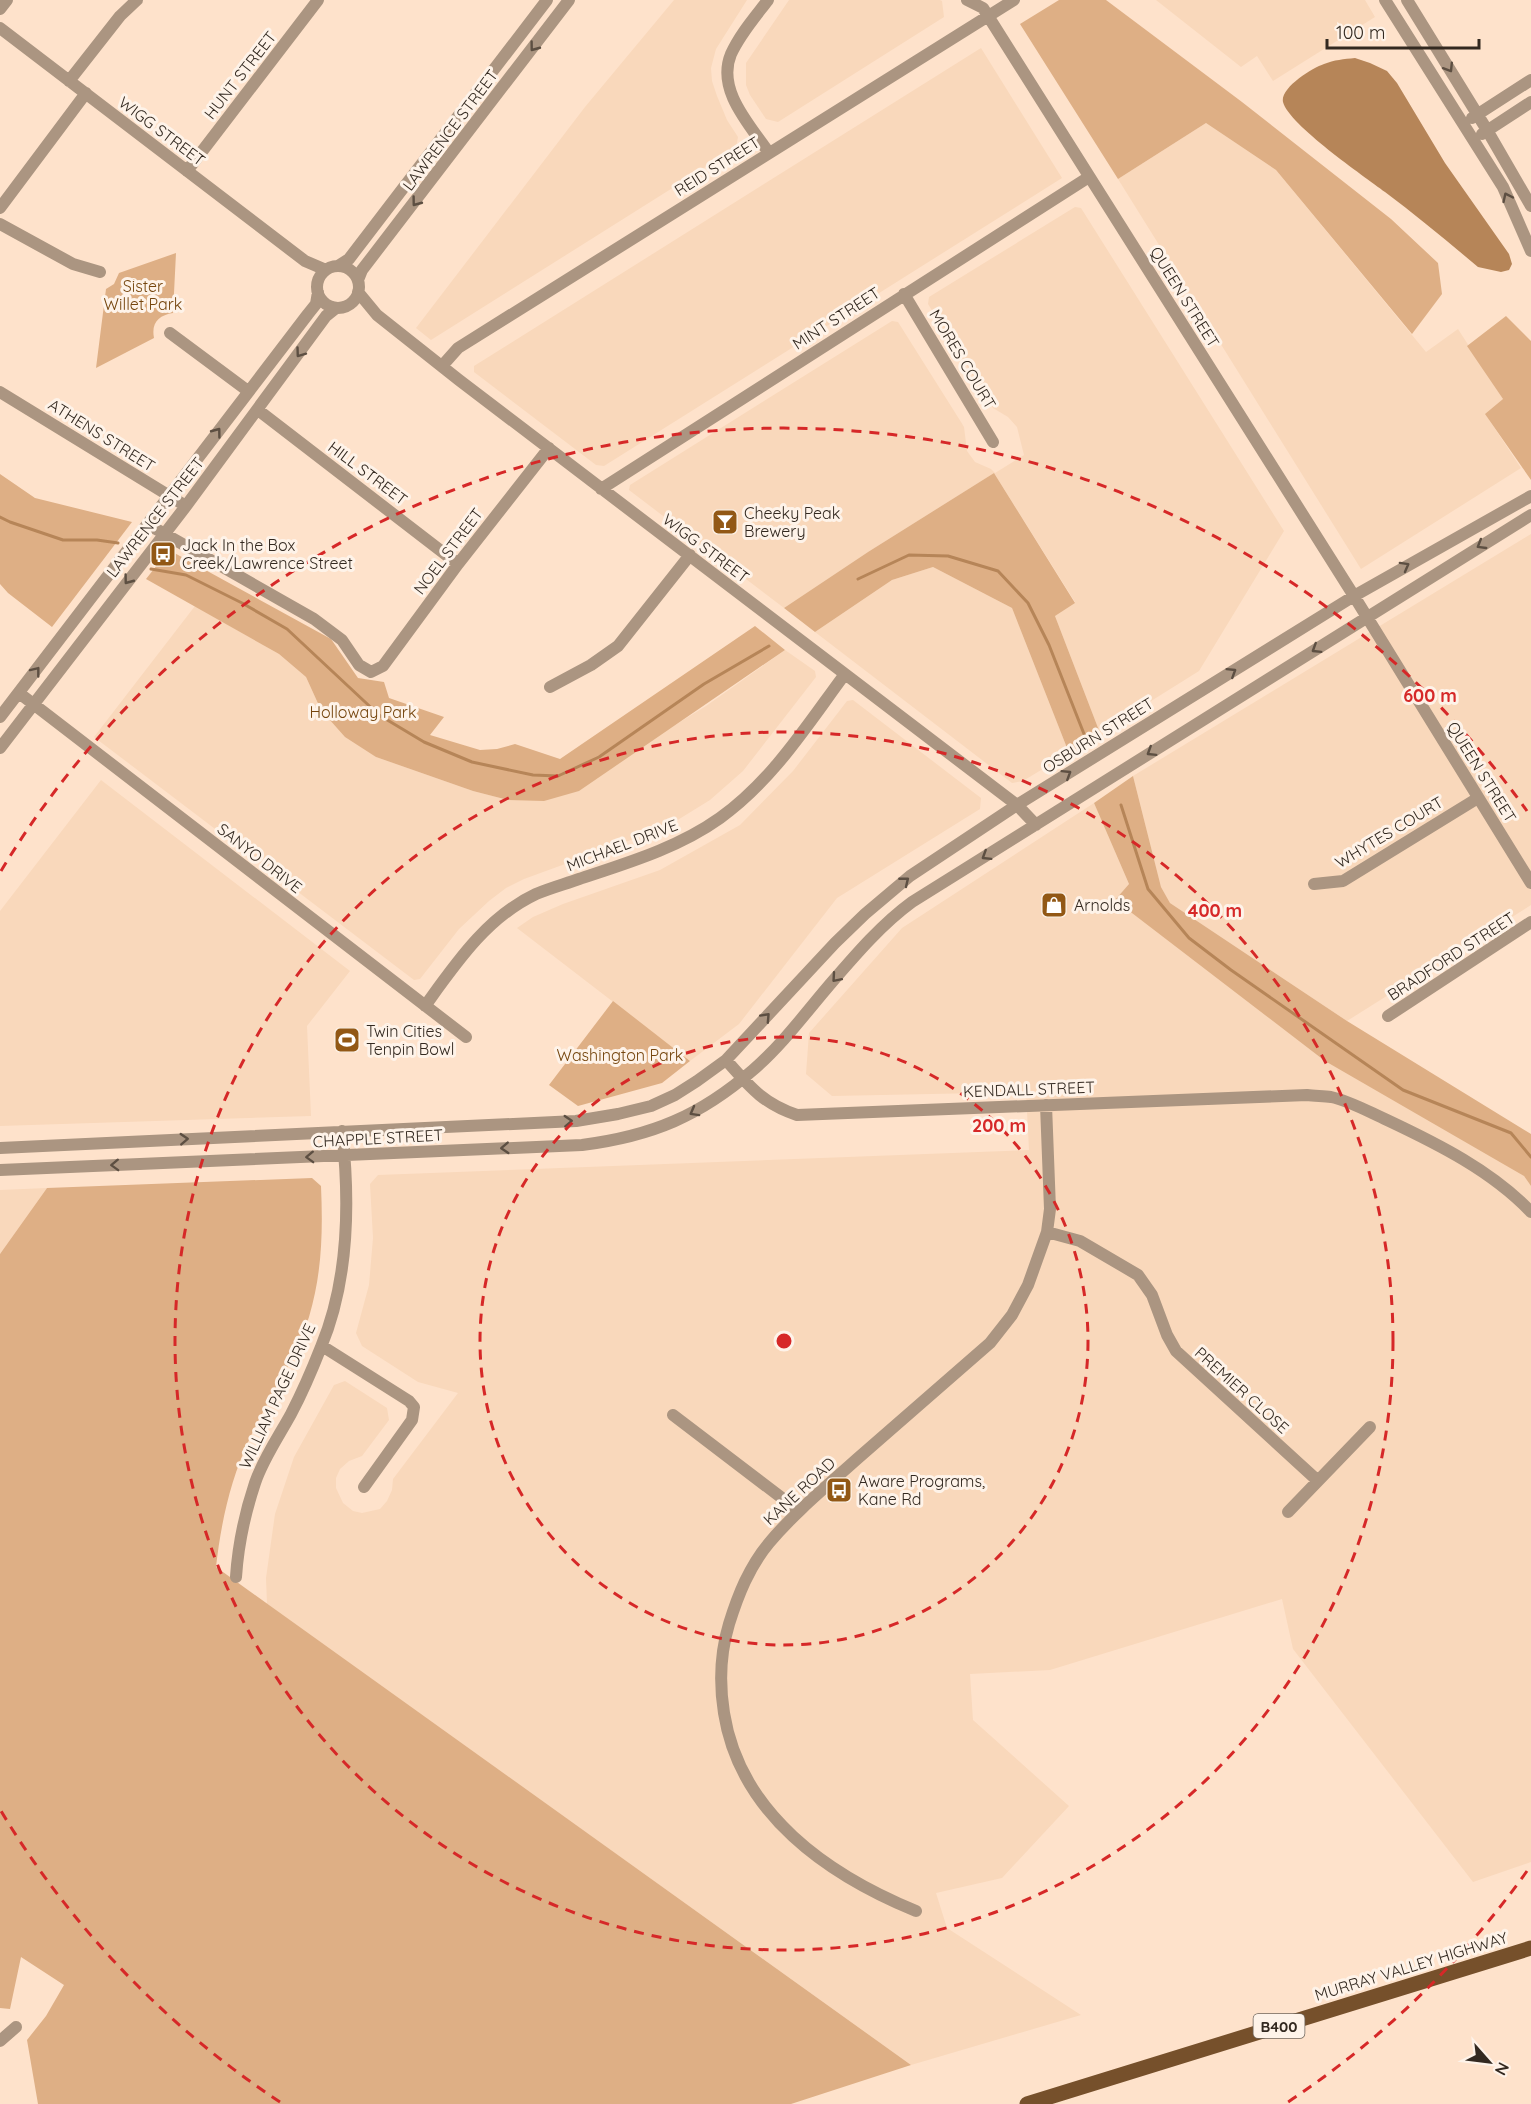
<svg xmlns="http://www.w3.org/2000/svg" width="1531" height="2104" viewBox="0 0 1531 2104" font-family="Quicksand,sans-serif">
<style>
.built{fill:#f9d8bb}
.green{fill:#deaf85}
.water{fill:#b68558}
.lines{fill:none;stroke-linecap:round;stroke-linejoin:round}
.stream{stroke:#b68558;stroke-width:3}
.minor{stroke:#ab9581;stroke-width:12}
.major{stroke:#76502b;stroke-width:15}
.oneway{stroke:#5d4f42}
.ring{fill:none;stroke:#d62828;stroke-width:3;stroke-dasharray:10 8}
.labels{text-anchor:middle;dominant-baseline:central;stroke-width:6;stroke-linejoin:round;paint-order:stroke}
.shield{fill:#fef3e9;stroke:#70665c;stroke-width:1.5}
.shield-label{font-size:15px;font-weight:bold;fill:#332920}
.street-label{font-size:16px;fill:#332920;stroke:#fef3e9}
.park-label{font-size:16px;fill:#76460e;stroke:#fef3e9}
.poi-label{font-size:16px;fill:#332920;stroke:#fef3e9;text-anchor:start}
.centre{fill:#d62828;stroke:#fef3e9;stroke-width:3}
.ring-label{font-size:18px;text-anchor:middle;font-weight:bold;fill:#d62828;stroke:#fef3e9;stroke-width:6;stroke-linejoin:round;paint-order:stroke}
</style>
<rect width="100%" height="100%" fill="#fee2cb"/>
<path class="built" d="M674,0h73l-31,49 -5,19 1,13 5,15 10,24 11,17 -2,11 -305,192 -15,-12 169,-221z
M789,0h151l2,1 2,16 -166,105 -12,-3 -16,-24 -4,-10v-22z
M1156,0h209l10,17 -102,64 -16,-25 -16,11z
M981,48l81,130 -458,288 -8,-1 -122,-93v-6z
M1206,123l70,47 150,182 32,-23 45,70 -17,16 35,53 -160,101 -243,-390z
M1075,207l6,1 203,323 -85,140 -99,62 -45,-117 20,-14 -81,-129 -126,79 -84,56 -155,-118 1,-5 262,-164 6,1 63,100 3,5 3,24 8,11 16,7 4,4 29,-18 -7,-28 -9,-10 -15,-9 -65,-104 1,-7z
M1531,534v371l-184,116 -177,-118 -9,-16 -28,-111z
M933,567l79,41 57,145 -46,28 -11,2 -197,-151 77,-52z
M195,606l84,48 27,23 15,33 55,47 97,34 35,9 146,-62 52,-32 79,-56 30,21 1,6 -73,94 -33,29 -34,21 -37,16 -115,42 -18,9 -17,13 -30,28 -39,50 -6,1 -320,-243z
M853,700l128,98 -1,11 -143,89 -98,126 -49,37 -173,-133 16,-11 30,-13 97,-34 80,-45 53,-54 54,-70z
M101,780l249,191 -43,55 4,90 -311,10v-215z
M1094,803l35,81 -14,16 409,276 7,10v676l-58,20 -180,-233 -11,-50 -232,71 -80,4 3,46 96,86 -67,72 -66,15 11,35 134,87 -170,50 -644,-461 -1,-26 9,-64 19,-57 40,-72 11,-4 42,27 2,12 -27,36 -13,5 -9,8 -4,9v10l7,15 10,8 9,2 18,-4 7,-8 5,-11 1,-11 65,-86 -40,-11 -56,-36 -6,-13 13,-48 4,-47 -3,-54 8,-9 651,-25 -3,-58 -194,4 -26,-22 3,-41 93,-105z
M47,1188l-47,66v-64z"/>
<path class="green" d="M1059,0h47l136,102 149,117 47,44 4,31 -30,40 -136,-164 -70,-47 -88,56 -98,-155z
M176,253l-3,60c-14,2 -22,10 -19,25l-58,30 10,-79 8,-5 5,-11z
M1506,316l25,25v139l-46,-66 18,-15 -36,-53z
M994,473l81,130 -20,13 45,117 -31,20 -57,-145 -79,-41 -41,13 -77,52 -31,-24 84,-56z
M0,474l35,24 97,24 -80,105 -44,-34 -8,-9z
M169,550l162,89 27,39 26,4 5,16 55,19 -14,18 50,15 17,-1 18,-5 45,15 195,-133 30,24 -206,141 -35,10 -36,-1 -35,-9 -97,-34 -31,-20 -24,-27 -15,-33 -27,-23 -133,-75z
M1133,776l28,111 9,16 177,118 184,113v52l-7,-10 -199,-115 -210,-161 14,-16 -35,-81z
M613,1001l77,60 -28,22 -84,23 -29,-21z
M312,1178l9,8c2,46 1,87 -12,131 -14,44 -41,81 -60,123 -19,41 -28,83 -33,127l695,498 -120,39h-753l-11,-64 19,-24 18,-31 -43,-28 -11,52 -10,-1v-754l47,-66z"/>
<path class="water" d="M1355,58l15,5 17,8 10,12 48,80 64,91 3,10 -3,6 -8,2 -23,-5c-31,-26 -61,-51 -93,-75 -21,-16 -96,-67 -102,-90 -3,-14 29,-34 41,-38 10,-4 20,-5 31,-6z"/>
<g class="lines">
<path class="stream" d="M0,517l10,5 53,18h34l21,3
M151,569l35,6 56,28 45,26 92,86 45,27 48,20 61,13 25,1 41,-19 105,-73 65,-38
M858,579l51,-24 39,1 50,15 30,32 21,42 37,94
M1121,805l27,84 41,49 42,32 172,120 108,43 20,24"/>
<path class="minor" d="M768,0c-13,17 -28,34 -37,54 -15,36 19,71 38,99
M967,0l16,8 371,588 177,287
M1385,0l118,187 28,64
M1407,0l80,130 44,76
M0,9l7,-9
M0,28l305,233 21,9
M69,81l51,-65 17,-16
M1472,118l59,-38
M1482,134l49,-32
M187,171l131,-171
M0,208l86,-115
M0,224l73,40 27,8
M338,266l11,-7 198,-259
M317 287a21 21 0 1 1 42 0a21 21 0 1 1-42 0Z
M358,280l4,-10 207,-270
M358,292l19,23 82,65 558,425 19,20
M904,294l89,148
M170,333l78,58
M442,366l16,-18 556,-348
M0,392l186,114
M258,410l200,154
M601,489l488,-312
M149,525l165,94 28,21 17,25 12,7 12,-6 75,-102 91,-116
M550,687l41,-22 27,-19 72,-91
M19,693l447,344
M0,717l308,-403 8,-10 2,-12
M0,748l186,-242 140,-190 10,-8
M1314,884l29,-3 135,-83
M425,1006c31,-43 62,-89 111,-112 14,-6 29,-10 43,-15 48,-16 99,-31 141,-61 53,-38 87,-93 125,-144
M1388,1016l143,-94
M726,1060c23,26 37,44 71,55l510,-20c8,1 16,1 24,2 19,4 38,15 56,23 51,24 105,51 144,92
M0,1148l576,-27 42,-7 33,-8 24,-11 22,-14 29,-21 109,-117 30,-29 45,-38 107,-71 337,-209 177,-100
M0,1170l582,-25c70,-9 118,-29 171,-75 30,-26 54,-59 79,-88 25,-29 50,-58 80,-80l619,-387
M1047,1232l33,9 58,34 14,20 15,40 9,16 142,130
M322,1346l87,55 5,6 -2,13 -48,67
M673,1415l126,96
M1288,1512l82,-85
M236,1577c2,-31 9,-64 19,-94 8,-24 24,-47 36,-69 11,-21 21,-44 30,-67 28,-67 29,-145 21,-216
M916,1911c-88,-36 -176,-97 -192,-198 -5,-31 -4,-59 5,-89 9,-29 20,-57 40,-81 26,-31 58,-57 88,-84 45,-39 89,-78 133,-116l22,-28 16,-30 19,-53 3,-23 -4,-104
M0,2041l16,-14"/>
<path class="major" d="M1027,2104l504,-156"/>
</g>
<defs><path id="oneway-chevron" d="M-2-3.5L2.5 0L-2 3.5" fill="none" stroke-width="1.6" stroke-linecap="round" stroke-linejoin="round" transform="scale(1.5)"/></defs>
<g class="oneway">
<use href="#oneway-chevron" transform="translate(534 47) rotate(127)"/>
<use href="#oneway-chevron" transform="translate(1449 68) rotate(58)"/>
<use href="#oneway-chevron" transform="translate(1507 197) rotate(-115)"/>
<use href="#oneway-chevron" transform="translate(416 202) rotate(127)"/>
<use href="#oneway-chevron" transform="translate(300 353) rotate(126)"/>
<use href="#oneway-chevron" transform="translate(217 432) rotate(-53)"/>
<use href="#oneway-chevron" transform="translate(1481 545) rotate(149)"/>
<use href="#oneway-chevron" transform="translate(1405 566) rotate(-29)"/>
<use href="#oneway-chevron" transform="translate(128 580) rotate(127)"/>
<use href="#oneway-chevron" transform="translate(1316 649) rotate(148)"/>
<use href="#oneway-chevron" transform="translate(36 671) rotate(-52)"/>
<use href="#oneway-chevron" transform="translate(1232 672) rotate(-32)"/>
<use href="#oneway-chevron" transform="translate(1151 752) rotate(148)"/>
<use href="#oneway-chevron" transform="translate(1067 774) rotate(-32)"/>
<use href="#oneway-chevron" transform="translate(986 856) rotate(148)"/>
<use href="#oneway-chevron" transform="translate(905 881) rotate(-39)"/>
<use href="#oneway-chevron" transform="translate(836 978) rotate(131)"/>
<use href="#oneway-chevron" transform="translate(766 1017) rotate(-47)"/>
<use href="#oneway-chevron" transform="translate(694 1112) rotate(151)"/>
<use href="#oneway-chevron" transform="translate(568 1121) rotate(-3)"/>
<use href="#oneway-chevron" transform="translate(184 1139) rotate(-3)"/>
<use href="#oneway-chevron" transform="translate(505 1148) rotate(177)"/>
<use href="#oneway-chevron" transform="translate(310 1157) rotate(178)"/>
<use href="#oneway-chevron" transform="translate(115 1165) rotate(178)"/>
</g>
<g class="ring">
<circle cx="784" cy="1341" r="304"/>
<circle cx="784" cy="1341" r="609"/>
<path d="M1527 1871A913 913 0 0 1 1288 2102M280 2102A913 913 0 0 1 1 1811M1 871A913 913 0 0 1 1527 811"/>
</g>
<defs>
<g id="bar-square" transform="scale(1.35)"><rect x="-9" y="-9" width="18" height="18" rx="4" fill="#925815" stroke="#fef3e9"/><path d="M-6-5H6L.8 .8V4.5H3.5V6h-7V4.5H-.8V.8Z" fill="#fff"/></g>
<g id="bus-square" transform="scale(1.35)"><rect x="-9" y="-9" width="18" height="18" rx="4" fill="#925815" stroke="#fef3e9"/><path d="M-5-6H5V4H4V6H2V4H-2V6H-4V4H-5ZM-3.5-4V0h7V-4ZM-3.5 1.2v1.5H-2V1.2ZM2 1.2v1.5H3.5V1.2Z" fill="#fff"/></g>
<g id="shop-square" transform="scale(1.35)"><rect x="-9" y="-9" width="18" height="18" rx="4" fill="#925815" stroke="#fef3e9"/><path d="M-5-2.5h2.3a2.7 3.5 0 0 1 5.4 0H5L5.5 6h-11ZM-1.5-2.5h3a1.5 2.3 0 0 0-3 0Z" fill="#fff"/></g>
<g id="stadium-square" transform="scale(1.35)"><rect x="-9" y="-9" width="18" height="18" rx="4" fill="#925815" stroke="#fef3e9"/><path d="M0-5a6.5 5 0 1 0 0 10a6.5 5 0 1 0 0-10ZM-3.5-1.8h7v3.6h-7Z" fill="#fff"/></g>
</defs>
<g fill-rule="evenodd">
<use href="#bar-square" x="725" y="522"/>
<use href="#bus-square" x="163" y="554"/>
<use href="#shop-square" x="1054" y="905"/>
<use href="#stadium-square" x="347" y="1040"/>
<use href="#bus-square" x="839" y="1490"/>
</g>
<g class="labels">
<rect class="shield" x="1253.5" y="2014" width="51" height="24" rx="4.5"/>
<g class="shield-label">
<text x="1279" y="2026">B400</text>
</g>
<g class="street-label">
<text transform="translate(240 75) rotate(-52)">HUNT STREET</text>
<text transform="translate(450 130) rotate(-53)">LAWRENCE STREET</text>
<text transform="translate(162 131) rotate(37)">WIGG STREET</text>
<text transform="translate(717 166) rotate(-32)">REID STREET</text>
<text transform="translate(1185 297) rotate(58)">QUEEN STREET</text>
<text transform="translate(836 318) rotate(-33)">MINT STREET</text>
<text transform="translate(963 359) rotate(59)">MORES COURT</text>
<text transform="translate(102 435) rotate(32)">ATHENS STREET</text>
<text transform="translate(368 473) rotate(37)">HILL STREET</text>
<text transform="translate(155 517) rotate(-52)">LAWRENCE STREET</text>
<text transform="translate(706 548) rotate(37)">WIGG STREET</text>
<text transform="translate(448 551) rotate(-53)">NOEL STREET</text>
<text transform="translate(1098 735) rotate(-32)">OSBURN STREET</text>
<text transform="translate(1482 772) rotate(58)">QUEEN STREET</text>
<text transform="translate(1389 832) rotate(-31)">WHYTES COURT</text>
<text transform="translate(622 845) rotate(-21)">MICHAEL DRIVE</text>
<text transform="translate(260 858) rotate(38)">SANYO DRIVE</text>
<text transform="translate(1451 956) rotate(-33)">BRADFORD STREET</text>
<text transform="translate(1029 1089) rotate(-2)">KENDALL STREET</text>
<text transform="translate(378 1138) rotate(-3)">CHAPPLE STREET</text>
<text transform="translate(1242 1390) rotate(42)">PREMIER CLOSE</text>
<text transform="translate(277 1396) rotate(-65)">WILLIAM PAGE DRIVE</text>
<text transform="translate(799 1491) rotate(-43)">KANE ROAD</text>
<text transform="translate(1411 1966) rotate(-17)">MURRAY VALLEY HIGHWAY</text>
</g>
<g class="park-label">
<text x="143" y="286">Sister<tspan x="143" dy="18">Willet Park</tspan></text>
<text x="363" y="712">Holloway Park</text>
<text x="620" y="1055">Washington Park</text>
</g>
<g class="poi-label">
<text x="744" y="513">Cheeky Peak<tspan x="744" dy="18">Brewery</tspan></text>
<text x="182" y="545">Jack In the Box<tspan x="182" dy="18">Creek/Lawrence Street</tspan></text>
<text x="1074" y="905">Arnolds</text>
<text x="366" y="1031">Twin Cities<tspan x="366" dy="18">Tenpin Bowl</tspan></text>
<text x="858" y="1481">Aware Programs,<tspan x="858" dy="18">Kane Rd</tspan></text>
</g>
</g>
<circle cx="784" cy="1341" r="9" class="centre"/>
<g class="ring-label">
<text x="1430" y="702">600 m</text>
<text x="1215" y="917">400 m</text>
<text x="999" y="1132">200 m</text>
</g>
<g transform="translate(1489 2062) rotate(118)" stroke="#fef3e9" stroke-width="4.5" paint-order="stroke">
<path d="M0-4.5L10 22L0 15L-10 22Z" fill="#332920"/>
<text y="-9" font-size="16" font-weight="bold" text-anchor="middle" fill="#332920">N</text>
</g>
<path d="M1327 39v9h152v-9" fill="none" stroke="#332920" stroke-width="3"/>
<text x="1336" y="39" font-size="18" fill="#332920" stroke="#fef3e9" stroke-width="4.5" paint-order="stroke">100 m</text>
</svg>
